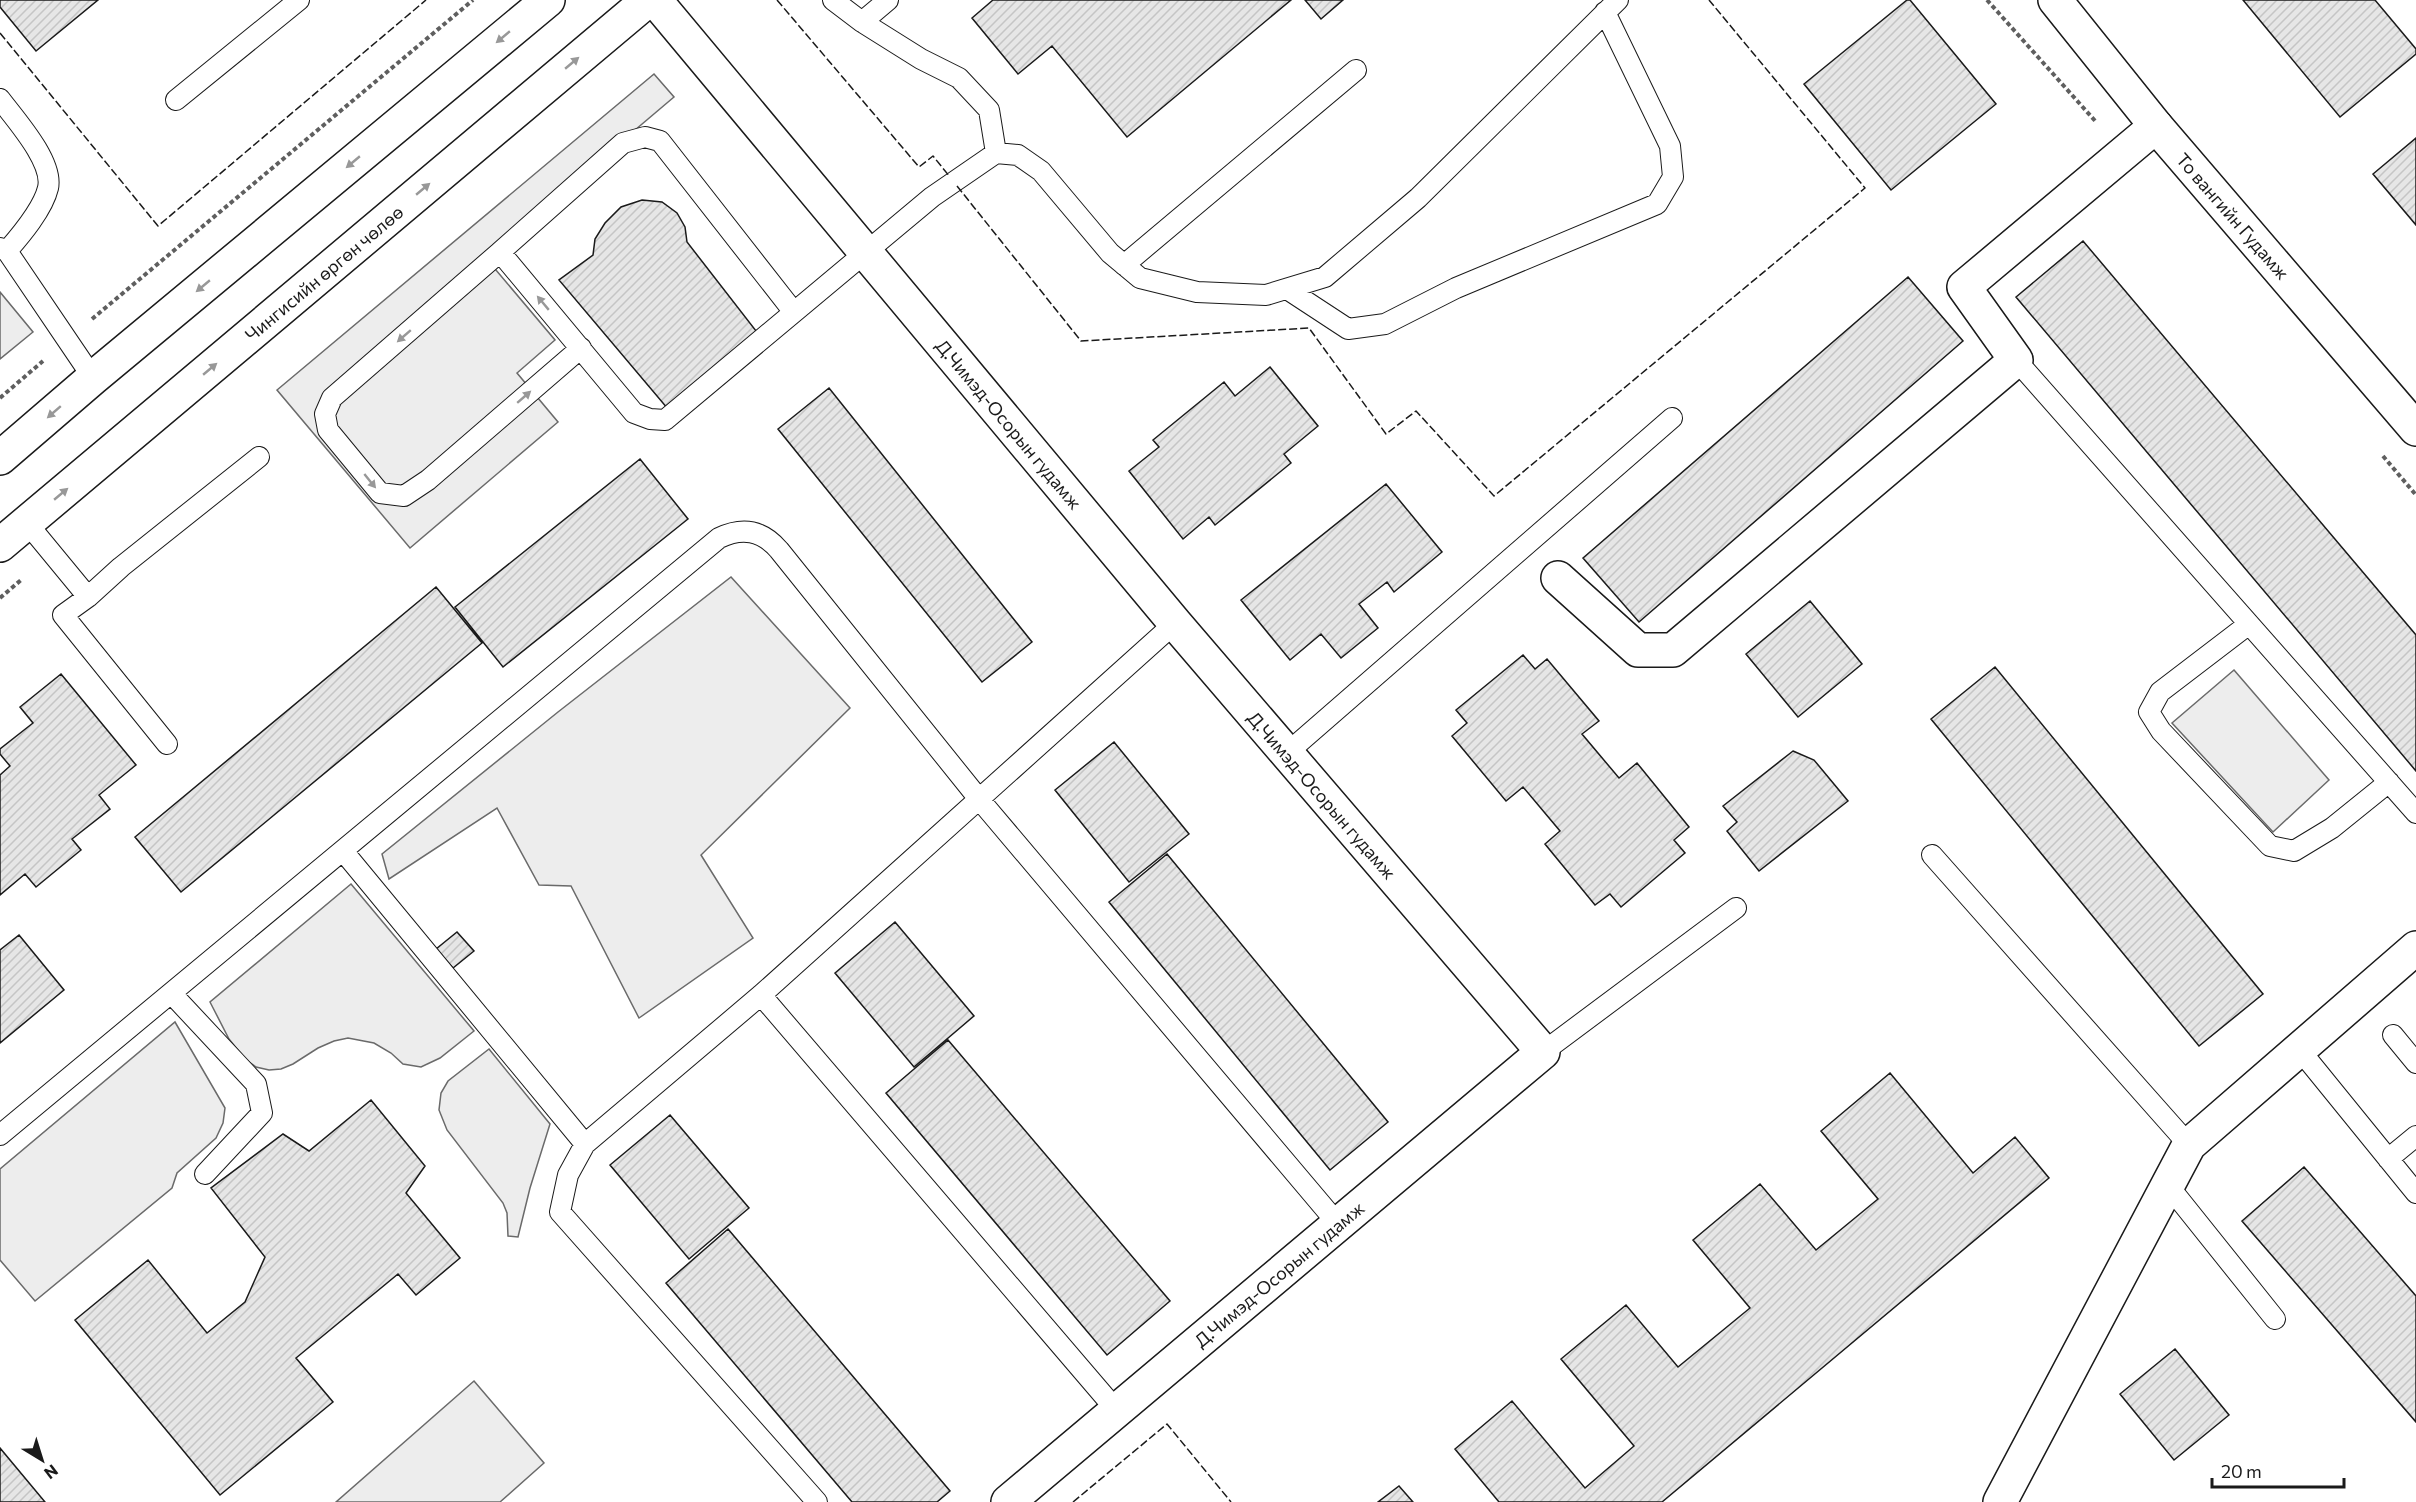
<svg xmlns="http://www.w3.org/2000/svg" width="2416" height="1502" viewBox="0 0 2416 1502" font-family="Commissioner,sans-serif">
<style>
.built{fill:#ededed;stroke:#6a6a6a;stroke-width:1.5}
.building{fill:url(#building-hatch);stroke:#1a1a1a;stroke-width:1.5}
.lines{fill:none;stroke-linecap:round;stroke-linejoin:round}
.lane-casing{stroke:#1a1a1a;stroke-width:22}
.street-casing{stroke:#1a1a1a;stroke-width:36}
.secondary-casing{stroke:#1a1a1a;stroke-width:36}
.highway-casing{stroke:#1a1a1a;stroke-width:36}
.path{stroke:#5f5f5f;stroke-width:4;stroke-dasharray:4.5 3;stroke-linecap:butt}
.lane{stroke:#fff;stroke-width:20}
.street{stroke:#fff;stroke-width:33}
.secondary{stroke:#fff;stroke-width:33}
.highway{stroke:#fff;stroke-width:33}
.fence{stroke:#1a1a1a;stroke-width:1.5;stroke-dasharray:8 3;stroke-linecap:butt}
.oneway{fill:#989898}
.labels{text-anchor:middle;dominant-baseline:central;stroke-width:4.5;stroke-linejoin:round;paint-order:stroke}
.street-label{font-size:18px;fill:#1a1a1a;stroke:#fff}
</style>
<defs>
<pattern id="building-hatch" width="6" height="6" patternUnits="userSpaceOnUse" patternTransform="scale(1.5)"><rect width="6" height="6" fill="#e6e6e6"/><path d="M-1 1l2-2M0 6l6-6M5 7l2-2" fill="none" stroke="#c5c5c5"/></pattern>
</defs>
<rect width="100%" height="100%" fill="#fff"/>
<path class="built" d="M654,74l20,23 -189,160 70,83 -38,33 41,49 -148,126 -133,-158z
M0,292l33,40 -33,27z
M731,577l119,131 -149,147 52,83 -114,80 -68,-132 -32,-1 -42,-77 -108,71 -7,-25 176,-142z
M2234,670l95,110 -56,52 -101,-109z
M351,884l123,147 -34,27 -19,9 -18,-3 -12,-11 -17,-10 -26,-5 -14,3 -16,7 -25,16 -12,5 -12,1 -13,-3 -11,-8 -16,-20 -19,-37z
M175,1022l50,86 -2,15 -7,15 -39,35 -5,15 -137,113 -35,-41v-91z
M489,1049l61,75 -20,64 -12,49 -10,-1 -1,-23 -4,-10 -56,-73 -8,-20 2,-17 7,-12z
M474,1381l70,82 -44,39h-164z"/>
<path class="building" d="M0,0h98l-62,51 -36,-44z
M993,0h298l-164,137 -75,-91 -34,28 -46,-56z
M1305,0h38l-22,19z
M1907,0h3l86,104 -105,86 -87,-106z
M2243,0h132l41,49v5l-76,63z
M2416,138v87l-43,-51z
M642,200l20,2 15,11 8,14 2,15 73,94 -92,73 -109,-129 34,-25 2,-16 10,-16 16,-16z
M2083,241l333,394v136l-400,-474z
M1908,277l55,64 -324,281 -56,-64z
M1270,367l48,59 -34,28 7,9 -76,62 -6,-8 -26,22 -54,-68 30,-24 -6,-7 71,-58 11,14z
M829,388l203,254 -50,40 -204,-253z
M640,459l48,60 -185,148 -48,-60z
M1386,484l56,68 -48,40 -7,-10 -28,22 19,24 -37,30 -20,-24 -31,26 -49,-60z
M436,587l46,56 -301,249 -46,-55z
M1810,601l52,63 -64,53 -52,-63z
M1523,655l12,14 12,-10 52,62 -17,13 37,44 18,-15 52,64 -15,13 11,13 -64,54 -11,-13 -15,11 -50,-61 15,-13 -37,-44 -17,14 -54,-65 15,-13 -11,-13z
M1995,667l268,327 -64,52 -268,-327z
M61,674l75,91 -37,30 11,14 -38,30 9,11 -45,37 -11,-13 -25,21v-120l10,-9 -10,-12v-5l33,-26 -13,-16z
M1114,742l75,92 -60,48 -74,-92z
M1793,751l21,9 34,41 -89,70 -32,-40 10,-9 -14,-16z
M1167,854l221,268 -58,48 -221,-268z
M895,922l79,94 -60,51 -79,-94z
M457,932l17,19 -21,17 -17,-19z
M19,935l45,55 -64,53v-93z
M948,1040l222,261 -63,54 -221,-262z
M1890,1073l83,100 42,-36 34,41 -387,324h-163l-44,-53 57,-48 73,87 49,-42 -73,-87 65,-54 52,62 72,-59 -57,-68 67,-56 56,66 62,-51 -57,-68z
M371,1100l54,66 -19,27 54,65 -44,37 -18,-21 -102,84 37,44 -113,93 -145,-175 73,-60 59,73 38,-31 20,-45 -54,-69 72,-54 26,17z
M670,1115l79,93 -60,51 -79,-94z
M2304,1167l112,129v126l-174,-201z
M728,1229l222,262 -13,11h-85l-186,-219z
M2175,1349l54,66 -55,45 -54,-66z
M0,1448l45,54h-45z
M1399,1486l14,16h-35z"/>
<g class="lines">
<g class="lane-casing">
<path id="lane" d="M833,0l29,22 59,37 38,19 30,32 7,43
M862,22l26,-22
M0,99c15,20 54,63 48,89 -5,21 -27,47 -41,63
M176,100l123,-100
M0,248l7,3 86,127
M500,252l123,-109 22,-6 15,4 133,170
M1124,265l232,-195
M1287,289l61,40 37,-5 71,-36 201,-84 16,-27 -3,-31 -65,-134
M581,348l-153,132 -24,16 -24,-3 -52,-63 -3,-16 7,-16 168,-146 134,161 16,6 15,1 267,-223 64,-44 22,2 23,16 69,82 30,25 57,14 69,3 59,-18 93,-79 200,-198
M2016,360l400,453
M27,523l61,74 33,-30 138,-110
M88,597l-25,18 104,129
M2249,624l-89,68 -11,20 12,19 109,115 24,5 38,-23 57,-46
M1287,753l385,-335
M343,851l242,293
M1932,855l257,290
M171,993l85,91 6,29 -57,61
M761,995l356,416
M2393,1035l23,28
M2299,1049l117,144
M1543,1052l193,-144
M0,1135l719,-597c23,-11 43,-8 60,12l200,249 359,425
M2388,1159l28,-23
M2167,1184l108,135
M817,1502l-257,-290 8,-37 17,-31 176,-149 414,-372"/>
</g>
<g class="street-casing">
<path id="street" d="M655,0l520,623 368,429 -535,450
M1558,578l80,72h35l343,-290 -52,-73 192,-161
M2000,1502l189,-357 227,-197"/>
</g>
<g class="secondary-casing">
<path id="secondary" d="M2055,0l101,126 260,303"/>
</g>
<g class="highway-casing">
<path id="highway" d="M0,458l93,-80 455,-378
M0,545l648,-545"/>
</g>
<path class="path" d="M1987,0l110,123
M92,319l381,-319
M0,398l43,-37
M2383,456l33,39
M0,598l21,-18"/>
<use href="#lane" class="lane"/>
<use href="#street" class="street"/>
<use href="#secondary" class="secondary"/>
<use href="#highway" class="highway"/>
<path class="fence" d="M777,0l142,167 14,-11 17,21
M0,33l158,193 268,-226
M957,186l124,155 228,-13 77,106 30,-23 78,85 371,-308 -156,-188
M1073,1502l94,-78 64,78"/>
</g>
<defs><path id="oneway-solid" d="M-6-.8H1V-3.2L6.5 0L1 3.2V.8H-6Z" transform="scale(1.5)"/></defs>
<g class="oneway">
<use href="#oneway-solid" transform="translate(503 37) rotate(140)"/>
<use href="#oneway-solid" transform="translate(572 63) rotate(-40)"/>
<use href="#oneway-solid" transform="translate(353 162) rotate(140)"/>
<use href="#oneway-solid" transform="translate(423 189) rotate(-40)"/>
<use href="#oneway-solid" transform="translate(203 286) rotate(140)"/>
<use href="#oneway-solid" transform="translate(543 303) rotate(-130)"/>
<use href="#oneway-solid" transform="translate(404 336) rotate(139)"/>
<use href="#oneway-solid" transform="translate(210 369) rotate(-40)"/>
<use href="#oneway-solid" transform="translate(524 397) rotate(-41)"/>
<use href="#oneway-solid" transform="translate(54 412) rotate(139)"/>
<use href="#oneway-solid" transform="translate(370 481) rotate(51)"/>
<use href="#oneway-solid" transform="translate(61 494) rotate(-40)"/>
</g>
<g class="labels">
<g class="street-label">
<text transform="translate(2233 216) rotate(49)">То вангийн Гудамж</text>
<text transform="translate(324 273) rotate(-40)">Чингисийн өргөн чөлөө</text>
<text transform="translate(1009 424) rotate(50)">Д.Чимэд-Осорын гудамж</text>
<text transform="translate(1322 795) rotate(49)">Д.Чимэд-Осорын гудамж</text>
<text transform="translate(1279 1274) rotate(-40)">Д.Чимэд-Осорын гудамж</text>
</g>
</g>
<g transform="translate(42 1460) rotate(142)" stroke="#ffffff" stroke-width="4.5" paint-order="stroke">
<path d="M0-4.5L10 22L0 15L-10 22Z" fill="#1a1a1a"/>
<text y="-9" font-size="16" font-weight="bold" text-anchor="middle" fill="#1a1a1a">N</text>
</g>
<path d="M2212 1478v9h132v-9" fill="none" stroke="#1a1a1a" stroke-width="3"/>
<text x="2221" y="1478" font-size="18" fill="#1a1a1a" stroke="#ffffff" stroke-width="4.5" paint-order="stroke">20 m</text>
</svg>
